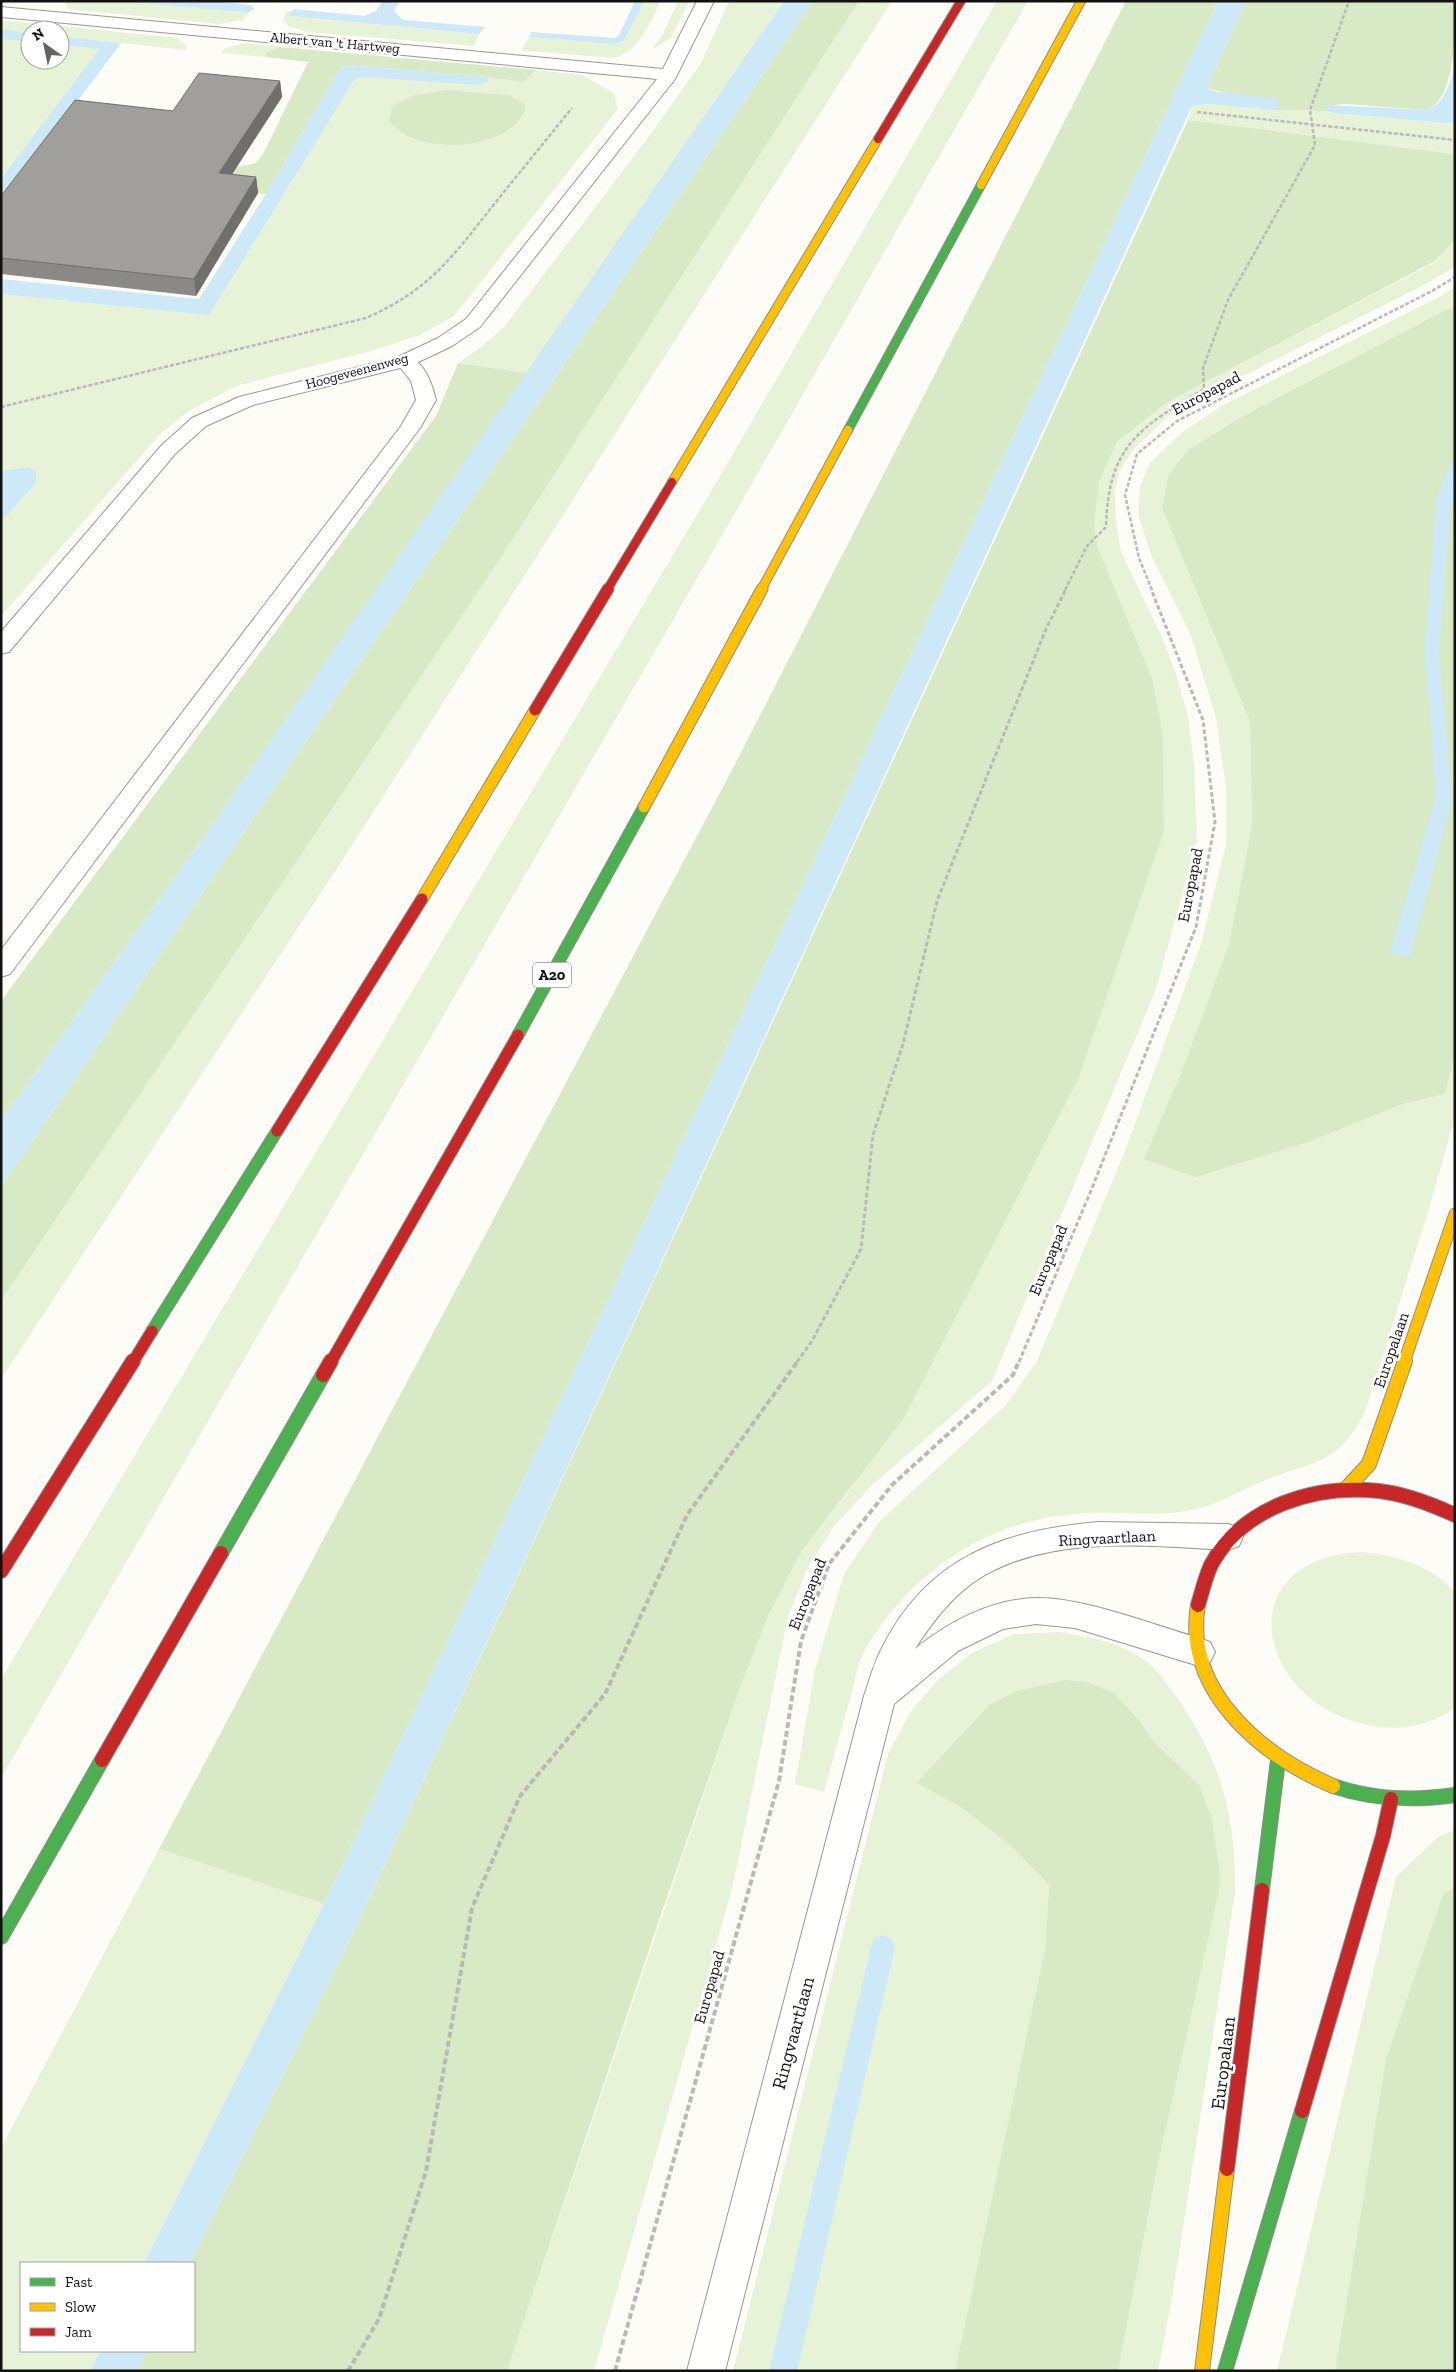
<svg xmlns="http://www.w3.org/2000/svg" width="1456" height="2372" viewBox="0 0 1456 2372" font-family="'Zilla Slab',serif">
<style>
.green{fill:#e7f3d7}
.forest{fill:#d8eac5}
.water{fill:#cde8f7}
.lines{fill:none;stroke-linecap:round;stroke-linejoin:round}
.stream{fill:#cde8f7;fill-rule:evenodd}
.lane-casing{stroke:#979795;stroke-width:2}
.street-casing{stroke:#979795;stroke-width:2}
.fast-far2-casing{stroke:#8e8d8b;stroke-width:10}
.fast-far1-casing{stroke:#8e8d8b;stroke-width:13}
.fast-casing{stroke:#8e8d8b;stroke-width:16}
.slow-far2-casing{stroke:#8e8d8b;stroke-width:10}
.slow-far1-casing{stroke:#8e8d8b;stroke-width:13}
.slow-casing{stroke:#8e8d8b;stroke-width:16}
.jam-far2-casing{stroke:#8e8d8b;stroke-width:10}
.jam-far1-casing{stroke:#8e8d8b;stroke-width:13}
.jam-casing{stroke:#8e8d8b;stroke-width:16}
.path-far2{stroke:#b9b9b8;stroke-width:2.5;stroke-dasharray:4 2;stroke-linecap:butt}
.path-far1{stroke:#b9b9b8;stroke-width:3;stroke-dasharray:4.5 2.5;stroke-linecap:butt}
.path{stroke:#b9b9b8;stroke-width:4;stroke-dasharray:6 3;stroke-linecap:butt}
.lane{fill:#fffffe;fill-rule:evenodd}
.street{fill:#fffffe;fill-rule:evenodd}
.fast-far2{stroke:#4caf50;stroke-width:8}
.fast-far1{stroke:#4caf50;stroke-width:11}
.fast{stroke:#4caf50;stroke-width:14}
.slow-far2{stroke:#ffc107;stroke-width:8}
.slow-far1{stroke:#ffc107;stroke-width:11}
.slow{stroke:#ffc107;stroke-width:14}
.jam-far2{stroke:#c62828;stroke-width:8}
.jam-far1{stroke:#c62828;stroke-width:11}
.jam{stroke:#c62828;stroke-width:14}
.wall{fill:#8a8986}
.shaded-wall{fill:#716f6d}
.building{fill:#a19f9c;stroke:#716f6d}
.labels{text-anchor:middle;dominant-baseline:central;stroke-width:5;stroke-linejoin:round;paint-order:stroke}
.far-street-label{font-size:14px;fill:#111;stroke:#fff}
.shield{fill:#fff;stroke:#585858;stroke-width:1}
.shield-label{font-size:15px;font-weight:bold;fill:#111}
.street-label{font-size:16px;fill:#111;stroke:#fff}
.near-street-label{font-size:19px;fill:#111;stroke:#fff}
</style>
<rect width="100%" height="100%" fill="#fdfcf7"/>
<path class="green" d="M64,1h55l130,11 -6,8 -25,4 -150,-15z
M645,1h15c-10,24 -20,48 -46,57l-89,-7 -3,-2 7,-12 83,7 11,-2z
M678,1h11l-18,37 -16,10 -2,-1 9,-11z
M729,1h55l-257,372 -69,-10 23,-16 23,-20 149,-196 48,-68z
M859,1h33l-552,863 -339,515v-78l493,-733z
M997,1h31l-286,500 -741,1277v-99l709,-1186z
M286,12h3l2,4 188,18 -5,12 -167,-14 -19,-6 -5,-6z
M1,20l177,18 9,9 -2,3 -125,-14v-6h-30v3l-29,-4z
M1,39l29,3v18h30v-15l39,4 -98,130z
M245,43l35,4 -15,6 1,4 -45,-4 5,-5z
M536,70l46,5 32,18 4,16 -164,207 -34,19 -42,14 -142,37 -47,25 -29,23 -159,182v-94l35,-40 -7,-15 -28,4v-177l208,20 146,-235 10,-2 124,2 -2,-2 37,5z
M1209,104l64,6 54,1 6,2 112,10 10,-1v32l-267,-34 4,-14z
M1455,240v27l-35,20 -219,110 -35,21 -31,30 -16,23 -4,21 1,29 5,31 40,83 15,39 12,42 6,48 3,76 -41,149 -164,392 -119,103 -39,42 -27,43 -19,48 -56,272 -138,482h-87l234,-686 28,-71 33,-63 50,-64 300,-809 -54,-130 -4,-21 5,-45 18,-40 51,-40 267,-140z
M1455,287v18l-214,112 -53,33 -26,58 88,214 2,103 -23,119 -48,129 -36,86 169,-19 89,-36 42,-10 10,-38v61l-27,95 -63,200c-25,48 -45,49 -92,65 -25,9 -50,26 -77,32 -33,8 -71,3 -106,4 -96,3 -177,55 -225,137 -7,12 -10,30 -13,43 -10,33 -19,66 -28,99l-29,-8 20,-114 29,-96 35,-52 128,-118 30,-43 86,-205 78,-212 25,-99v-57l-10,-70 -26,-85 -38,-76 -14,-43 2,-28 10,-23 30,-29 43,-29 218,-109z
M1361,1552c34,3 70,13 94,40v115c-20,17 -50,23 -76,20 -122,-16 -156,-168 -18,-175z
M1060,1632c28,5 59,10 83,27 15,10 26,28 37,43 42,62 56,116 55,191l-62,399 -15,79h-40l41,-212 -8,-420 -8,-14 -154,-20 -73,78 46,25 51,40 36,37 -4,64 -90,422h-222l155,-617 23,-43 28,-32 33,-26 42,-19z
M1455,1830v57l-12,7 -57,165 -51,312h-58l119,-494 43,-41z
M159,1849l165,55 -180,359h-123v88h79l-10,20h-89v-223z"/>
<path class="forest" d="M813,1h46l-365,567 -493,733v-114z
M1126,1h92l-894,1903 -165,-55 573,-1079z
M1246,1h209c0,30 1,98 -28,109l-83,-6 -17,2v5l-54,-1 6,-3 -72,-19z
M280,47l256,23 -12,12 -37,-5 -140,-12 -8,5 -73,124 -133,-14 96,-11 27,-6 8,-11 44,-90 -42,-5 -1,-4z
M445,90l64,5 17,10c-9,41 -81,47 -114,33 -9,-4 -16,-10 -23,-16l3,-16 20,-10z
M1188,120l267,34v86l-20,21 -267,141 -51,40 -18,40 -5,45 4,21 54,130 11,58 1,95 -86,248 -174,339 -102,133 -33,63 -28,71 -84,241 -150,445h-370l10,-20h47v-88h-4l166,-336z
M1455,305v751l-10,38 -42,10 -89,36 -118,37 -52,-18 37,-86 48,-129 23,-119 -2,-103 -88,-214 7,-34 19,-24 53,-33z
M458,363l69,10 -314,451 -212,297v-120l435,-585z
M1065,1680l22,2 27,11 29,32 8,14 48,46 13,34 9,62 -62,278 -41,212h-163l90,-422 4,-64 -36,-37 -51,-40 -46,-25 73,-78 28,-14z
M1455,1887v484h-120l51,-312 57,-165z"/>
<path class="water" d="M119,1h92l40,4 4,4 -6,3 -16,-1z
M382,1h18l-6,10 9,9 82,7 -6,7 -188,-18 -3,-2 6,-5 70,7 12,-5z
M635,1h10l-22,41 -11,2 -83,-7 2,-5 84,6 4,-3z
M784,1h29l-812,1186v-66l212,-297z
M1218,1h28l-39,87 10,4 57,6 5,3v6l-6,3 -64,-6 -17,2 -836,1821 -166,336h-46l180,-359z
M1,29l29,4v9l-29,-3z
M60,36l61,7 -120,161v-25l98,-130 -39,-4z
M347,65l140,12 2,4 -10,4 -114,-8 -10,2 -146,236 -208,-21v-15l198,20 67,-105 73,-124z
M1455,70v52l-10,1 -112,-10 -6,-2 -1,-6 101,5c17,-5 21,-25 28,-40z
M1455,453v43l-4,11 -12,145 13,148 -42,157 -20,-4 46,-157 -11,-146 11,-151z
M29,467l7,5v11l-35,39v-51z
M100,2351h47l-10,20h-47z"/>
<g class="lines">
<path class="stream" d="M883,1935l9,4 3,8 -98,424h-28l102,-424 3,-8z"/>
<g class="lane-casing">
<path id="lane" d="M405,355c19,5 27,28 31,45l-16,28 -410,546 -9,3v-27l400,-524 15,-26 -5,-19 -16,-20 3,-4z"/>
</g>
<g class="street-casing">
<path id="street" d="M697,1h17l-39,78 -195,248 -28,19 -40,19 -159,40 -47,21 -31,28 -166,198 -8,2v-22l160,-186 31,-28 47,-21 159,-40 40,-19 28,-19 191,-240 -656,-62v-10l662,62z
M1098,1522l130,2 11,4 4,9 -4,9 -11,4c-79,-4 -172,-15 -243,25 -30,17 -52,46 -70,74 33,-27 77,-50 121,-51 47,-1 117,27 163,40l11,4 5,10 -5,10 -11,4 -124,-38 -39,-4 -33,5 -45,22 -64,53 -169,667h-38l177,-675c6,-17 10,-34 19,-50 45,-89 121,-116 215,-124z"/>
</g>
<g class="fast-far2-casing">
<path id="fast-far2" d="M848,430l133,-245"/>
</g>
<g class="fast-far1-casing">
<path id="fast-far1" d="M518,1035l126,-228
M152,1331l125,-200"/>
</g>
<g class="fast-casing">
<path id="fast" d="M221,1553l102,-178
M1333,1786c41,14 80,15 122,9
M1262,1890l16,-130
M1,1937l101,-177
M1225,2371l77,-260"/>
</g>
<g class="slow-far2-casing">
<path id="slow-far2" d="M981,185l100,-184
M672,482l206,-343
M761,590l87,-160"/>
</g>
<g class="slow-far1-casing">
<path id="slow-far1" d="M644,807l118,-218
M422,899l113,-189
M1404,1362l51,-148"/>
</g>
<g class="slow-casing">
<path id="slow" d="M1346,1489l23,-25 36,-103
M1198,1605c-15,87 65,151 135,181
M1202,2371l25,-202"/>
</g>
<g class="jam-far2-casing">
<path id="jam-far2" d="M878,139l83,-138
M607,590l65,-108"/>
</g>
<g class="jam-far1-casing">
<path id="jam-far1" d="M535,710l73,-121
M277,1131l145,-232
M133,1362l19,-31
M331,1362l187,-327"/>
</g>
<g class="jam-casing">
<path id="jam" d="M323,1375l8,-14
M1,1571l132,-210
M1198,1605c4,-13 7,-27 13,-40 32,-59 105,-81 168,-74 26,3 52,13 76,24
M102,1760l119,-207
M1302,2111l81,-275 8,-37
M1227,2169l35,-279"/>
</g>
<path class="path-far2" d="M1197,112l258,28
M1,407l365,-89c64,-28 87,-62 129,-115 26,-32 51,-63 77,-95
M1065,590l22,-44 19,-19c2,-81 33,-99 98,-138l-1,-21 25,-68 87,-155 -5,-35 39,-109
M1152,590l-13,-32 -14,-63 12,-41 40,-33 255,-130 23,-14"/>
<path class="path-far1" d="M797,1362l15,-21 49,-92 12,-114 30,-91 34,-143 109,-272 20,-40
M1019,1362l71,-169 106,-266 19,-105 -12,-102 -52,-131"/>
<path class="path" d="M348,2371l31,-52 47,-148 46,-263 48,-112 85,-102 82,-179 111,-154
M615,2371l164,-590 22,-140 28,-77 63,-79 121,-110 6,-14"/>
<use href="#lane" class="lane"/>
<use href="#street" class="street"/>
<use href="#fast-far2" class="fast-far2"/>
<use href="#fast-far1" class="fast-far1"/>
<use href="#fast" class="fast"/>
<use href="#slow-far2" class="slow-far2"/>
<use href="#slow-far1" class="slow-far1"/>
<use href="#slow" class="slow"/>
<use href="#jam-far2" class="jam-far2"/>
<use href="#jam-far1" class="jam-far1"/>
<use href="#jam" class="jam"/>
</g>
<path class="wall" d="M280,81l2,16 -50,77 24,3 2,16 -62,103 -195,-22v-78l172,-85z"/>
<path class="shaded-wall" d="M280,81l2,16 -60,93 -3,-17z
M256,177l2,16 -62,103 -2,-17z"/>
<path class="building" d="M199,73l81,8 -61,92 37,4 -62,102 -193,-21v-62l74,-96 98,11z"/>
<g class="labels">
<g class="far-street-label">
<text transform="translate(335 43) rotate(5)">Albert van 't Hartweg</text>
<text transform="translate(357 371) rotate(-15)">Hoogeveenenweg</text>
</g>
<rect class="shield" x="533" y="962.5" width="38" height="25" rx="4"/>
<g class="shield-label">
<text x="552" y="975">A20</text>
</g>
<g class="street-label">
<text transform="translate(1206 393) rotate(-28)">Europapad</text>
<text transform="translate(1190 885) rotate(-79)">Europapad</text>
<text transform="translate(1048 1260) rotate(-67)">Europapad</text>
<text transform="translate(1391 1350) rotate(-71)">Europalaan</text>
<text transform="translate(1107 1538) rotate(-3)">Ringvaartlaan</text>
<text transform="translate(807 1594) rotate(-68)">Europapad</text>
<text transform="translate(709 1987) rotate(-74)">Europapad</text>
</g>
<g class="near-street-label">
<text transform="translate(793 2033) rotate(-75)">Ringvaartlaan</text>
<text transform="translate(1223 2063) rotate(-83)">Europalaan</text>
</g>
</g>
<rect width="1456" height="2372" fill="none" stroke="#111111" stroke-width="5"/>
<rect x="20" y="2262" width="175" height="90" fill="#ffffff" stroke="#a0a0a0"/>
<rect x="30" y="2278" width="25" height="8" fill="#4caf50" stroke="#a0a0a0"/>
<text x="65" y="2287" font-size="15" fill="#111111">Fast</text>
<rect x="30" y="2303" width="25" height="8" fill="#ffc107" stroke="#a0a0a0"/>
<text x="65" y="2312" font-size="15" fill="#111111">Slow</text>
<rect x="30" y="2328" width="25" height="8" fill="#c62828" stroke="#a0a0a0"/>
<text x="65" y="2337" font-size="15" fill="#111111">Jam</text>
<g transform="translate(45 45) rotate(327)"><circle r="24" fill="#ffffff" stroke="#a0a0a0"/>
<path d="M0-4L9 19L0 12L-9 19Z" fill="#646362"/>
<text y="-8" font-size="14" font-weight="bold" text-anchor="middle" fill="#111111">N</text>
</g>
</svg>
